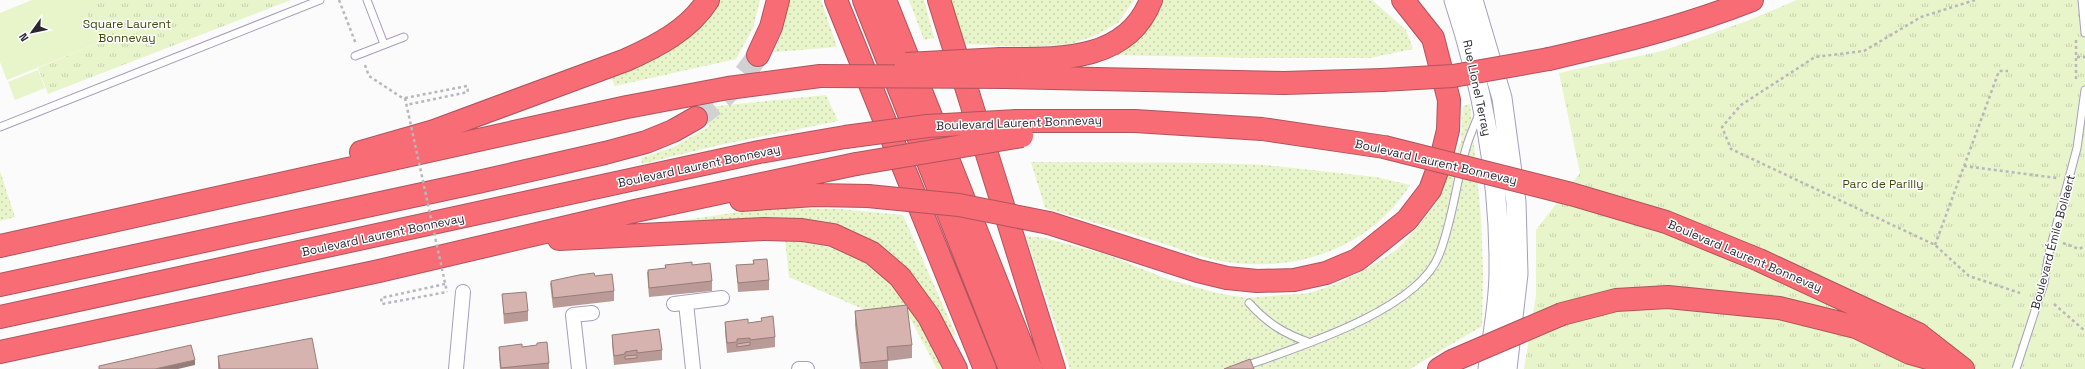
<svg xmlns="http://www.w3.org/2000/svg" width="2085" height="369" viewBox="0 0 2085 369" font-family="'Space Grotesk',sans-serif">
<style>
.grass{fill:url(#grass-dots)}
.park{fill:url(#park-tufts)}
.pitch{fill:#e8f4ca}
.lines{fill:none;stroke-linecap:round;stroke-linejoin:round}
.highway-tunnel{stroke:#d1d1d3;stroke-width:22;stroke-dasharray:22 11;stroke-linecap:butt}
.lane-casing{stroke:#a69ebb;stroke-width:9}
.street-casing{stroke:#a69ebb;stroke-width:16}
.secondary-casing{stroke:#a69ebb;stroke-width:21}
.highway-casing{stroke:#af545e;stroke-width:24}
.path{stroke:#b8b7ba;stroke-width:2.5;stroke-dasharray:3 3;stroke-linecap:butt}
.lane{stroke:#fff;stroke-width:7}
.street{stroke:#fff;stroke-width:14}
.secondary{stroke:#fff;stroke-width:19}
.highway{stroke:#f76c75;stroke-width:22}
.lane-bridge-casing{stroke:#a69ebb;stroke-width:9;stroke-linecap:butt}
.highway-bridge-casing{stroke:#af545e;stroke-width:24;stroke-linecap:butt}
.path-bridge{stroke:#b8b7ba;stroke-width:2.5;stroke-dasharray:3 3;stroke-linecap:butt}
.lane-bridge{stroke:#fff;stroke-width:7}
.highway-bridge{stroke:#f76c75;stroke-width:22}
.wall{fill:#b99a96}
.shaded-wall{fill:#967d7a}
.building{fill:#d7b3af;stroke:#967d7a}
.labels{text-anchor:middle;dominant-baseline:central;stroke-width:3;stroke-linejoin:round;paint-order:stroke}
.park-label{font-size:12px;fill:#3e4a0a;stroke:#fff}
.street-label{font-size:12px;fill:#2a2732;stroke:#fff}
</style>
<defs>
<pattern id="grass-dots" width="8" height="8" patternUnits="userSpaceOnUse"><rect width="8" height="8" fill="#e8f4ca"/><path d="M2 2h.1M6 6h.1" fill="none" stroke="#c7d1ae" stroke-width="1.8" stroke-linecap="round"/></pattern>
<pattern id="park-tufts" width="24" height="20" patternUnits="userSpaceOnUse"><rect width="24" height="20" fill="#e8f4ca"/><path d="M3 7l-1-3M5 7V3M7 7l1-3M15 17l-1-3M17 17v-4M19 17l1-3" fill="none" stroke="#c7d1ae"/></pattern>
</defs>
<rect width="100%" height="100%" fill="#fbfbfb"/>
<path class="grass" d="M717,0h43l-7,28 -17,31 -121,27 -4,-9z
M789,0h32l16,47 -63,5 9,-22z
M909,0h15l10,38 -10,2z
M951,0h183l-16,23 -24,13 -24,8 -39,3 -66,-3z
M1163,0h209l34,30 7,19 -43,9h-112l-147,-3c23,-14 43,-29 52,-55z
M826,95l12,26 -123,25 -73,18 -1,-6 33,-11 36,-21 -23,-14 2,-3z
M1470,104l11,113 2,55 -1,54 -72,43h-340l-44,-133 19,2 63,17 59,24 46,13 33,6 63,-5 27,-9 29,-14 30,-19 23,-24 19,-25 24,-60 2,-36z
M1031,162l181,1 54,2 110,12 34,8c-42,66 -119,90 -194,75 -19,-4 -39,-12 -58,-18 -38,-12 -75,-23 -113,-34z
M0,171l15,46 -15,4z
M793,208l46,1 64,6 53,120 -6,1 -22,-39 -23,-27 -145,-50 -88,2 73,-11z
M785,239c41,5 85,17 114,50 7,7 11,18 17,26 11,18 22,36 33,54h-12l-30,-57 -35,1 -83,-36z"/>
<path class="park" d="M81,0h210l-243,94 -10,-26 60,-25z
M1797,0h288v369h-561l12,-74v-65l44,-57 -21,-100 103,-22 85,-30z"/>
<path class="pitch" d="M32,0h49l17,43 -91,37 -7,-18v-49z
M38,70l7,18 -30,12 -7,-18z"/>
<g class="lines">
<path class="highway-tunnel" d="M696,118c27,-17 45,-37 62,-63"/>
<g class="lane-casing">
<path id="lane" d="M367,0l17,44
M2082,0l3,33
M355,56l49,-19
M0,127l320,-127
M2044,283l5,-30 28,-105 8,-58
M1249,303c18,20 34,30 59,39
M1237,369c55,-20 180,-57 202,-114 14,-35 17,-74 28,-110 3,-10 8,-21 12,-31"/>
</g>
<g class="street-casing">
<path id="street" d="M686,303l7,66
M674,304l48,-6
M456,369l7,-77
M579,369l-6,-54 19,-2
M799,369h8"/>
</g>
<g class="secondary-casing">
<path id="secondary" d="M1454,0c29,88 46,179 45,272 0,32 -7,65 -11,97
M1473,0l29,98 14,104 2,72 -11,95"/>
</g>
<g class="highway-casing">
<path id="highway" d="M836,0l149,369
M864,0l146,369
M885,0l146,369
M939,0l115,369
M758,55l13,-28 7,-27
M1001,59c55,0 126,4 150,-59
M1549,59c69,-16 137,-33 203,-59
M1006,77l278,6 98,-3
M1017,121h118l127,8 122,18
M361,152l73,-21 192,-71c31,-14 63,-30 82,-60
M1571,194l95,28 93,38 159,74 45,35
M741,200l74,-5 53,1
M1049,223l149,48 29,7 30,3 37,-1 32,-7 31,-13 50,-40 23,-30 10,-27 8,-33 1,-30 -16,-62 -30,-38
M559,239l205,-10 38,1 31,5 39,18 28,24 29,40 27,52
M0,246l627,-139 101,-19 92,-12
M0,285l478,-103 127,-29 41,-11 27,-11 23,-13
M1562,314l54,-14 52,-3 111,11 77,19 54,26 39,11
M0,317l759,-165 86,-15
M0,352l379,-81 256,-60 221,-47
M1439,369l13,-8"/>
</g>
<path class="path" d="M339,0l17,44
M1975,0l-54,17 -57,34 -49,6 -74,48 -19,22 9,22 204,96 34,31 51,17
M2076,40v41
M2077,57h8
M365,65l4,11 35,23
M405,98l62,-12 1,6 -62,13
M1964,166l93,12
M2063,243l16,6 6,-3
M1935,245l64,-174h9
M445,284l-64,14 1,6 65,-12
M2054,304l31,27"/>
<use href="#lane" class="lane"/>
<use href="#street" class="street"/>
<use href="#secondary" class="secondary"/>
<use href="#highway" class="highway"/>
<g class="lane-bridge-casing">
<path id="lane-bridge" d="M2016,369l28,-86"/>
</g>
<g class="highway-bridge-casing">
<path id="highway-bridge" d="M906,64l95,-5
M820,76l186,1
M1382,80l71,-4 96,-17
M845,137l82,-11 90,-5
M1384,147l187,47
M856,164l166,-28
M868,196l91,9 90,18
M1452,361l110,-47"/>
</g>
<path class="path-bridge" d="M405,98l42,194"/>
<use href="#lane-bridge" class="lane-bridge"/>
<use href="#highway-bridge" class="highway-bridge"/>
</g>
<path class="wall" d="M753,260l16,20v10l-31,2 -2,-25 17,-3z
M665,265h27l20,16v10l-63,6 -2,-25 18,-4z
M595,276l19,15v10l-61,7 -3,-25z
M502,294l26,17v10l-24,3z
M855,311l57,34v13l-24,3v8h-28l-5,-44z
M725,322l23,1 27,14v10l-48,6 -2,-21z
M612,335l50,15v10l-48,5 -2,-21z
M499,347h23l27,16v6h-49l-1,-12z
M218,356l100,13h-100z"/>
<path class="shaded-wall" d="M195,360v5l-17,4h-23z"/>
<path class="building" d="M767,259l2,21 -31,3 -2,-18 18,-1 -1,-4z
M692,262v3l18,-2 2,18 -63,7 -1,-18 18,-2 -1,-3z
M594,273l1,3 17,-2 2,17 -61,7 -2,-17 28,-6z
M526,292l2,19 -24,3 -2,-20z
M907,305l5,40 -25,2 1,13 -27,3 -6,-52z
M773,316l2,21 -25,3v-2l-13,1v3l-10,1 -2,-21 23,-3v4l14,-2 -1,-3z
M659,329l3,21 -25,3v-3l-12,2v2l-11,2 -2,-21z
M312,338l6,31h-98l-2,-13z
M547,342l2,21 -48,5 -2,-21 23,-3v3l15,-2v-2z
M750,342v3l-13,2v-3z
M191,345l4,15 -40,9h-56v-3z
M637,355v3l-12,1v-3z
M1250,359l4,10h-30z"/>
<g class="labels">
<g class="park-label">
<text x="127" y="24">Square Laurent<tspan x="127" dy="14">Bonnevay</tspan></text>
<text x="1883" y="184">Parc de Parilly</text>
</g>
<g class="street-label">
<text transform="translate(1477 88) rotate(78)">Rue Lionel Terray</text>
<text transform="translate(1019 123) rotate(-2)">Boulevard Laurent Bonnevay</text>
<text transform="translate(1436 162) rotate(13)">Boulevard Laurent Bonnevay</text>
<text transform="translate(699 166) rotate(-12)">Boulevard Laurent Bonnevay</text>
<text transform="translate(383 235) rotate(-12)">Boulevard Laurent Bonnevay</text>
<text transform="translate(2053 242) rotate(-75)">Boulevard Émile Bollaert</text>
<text transform="translate(1745 256) rotate(23)">Boulevard Laurent Bonnevay</text>
</g>
</g>
<g transform="translate(32 32) rotate(237)" stroke="#ffffff" stroke-width="3" paint-order="stroke">
<path d="M0-3L7 15L0 10L-7 15Z" fill="#2a2732"/>
<text y="-6" font-size="11" font-weight="bold" text-anchor="middle" fill="#2a2732">N</text>
</g>
</svg>
